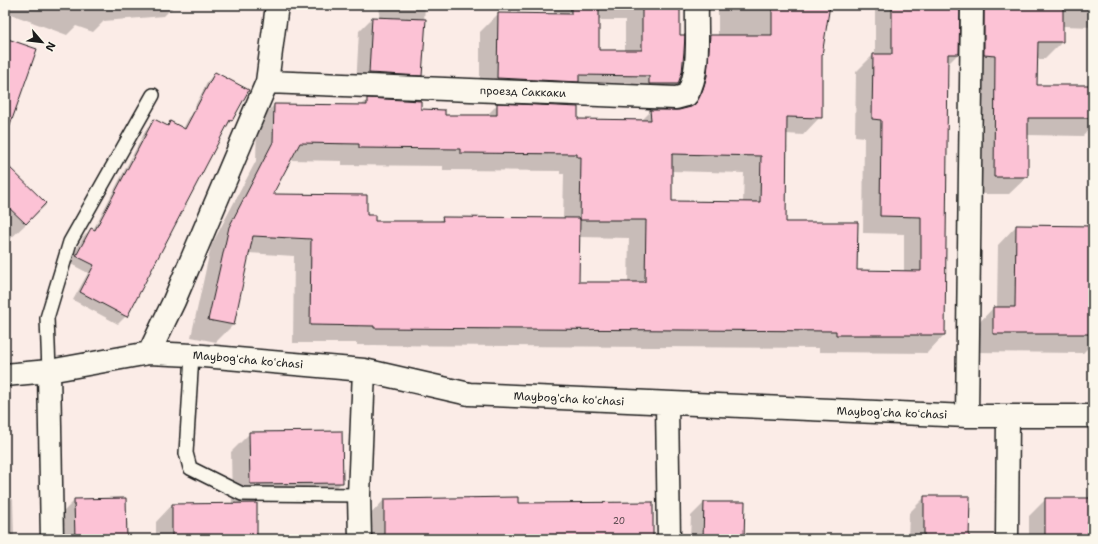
<svg xmlns="http://www.w3.org/2000/svg" width="1098" height="544" viewBox="0 0 1098 544" font-family="'Shantell Sans',sans-serif">
<style>
.shadow{fill:#0003;fill-rule:evenodd}
.building{fill:#fcc2d5;stroke:#1c1c1c;fill-rule:evenodd}
.lines{fill:none;stroke-linecap:round;stroke-linejoin:round}
.lane-casing{stroke:#1c1c1c;stroke-width:16}
.street-casing{stroke:#1c1c1c;stroke-width:25}
.lane{stroke:#fbf7ec;stroke-width:13}
.street{stroke:#fbf7ec;stroke-width:22}
.labels{text-anchor:middle;dominant-baseline:central;stroke-width:3;stroke-linejoin:round;paint-order:stroke}
.number-label{font-size:9px;fill:#54464a}
.street-label{font-size:11px;fill:#1c1c1c;stroke:#fbf7ec}
</style>
<rect width="100%" height="100%" fill="#fbece7"/>
<filter id="ink" filterUnits="userSpaceOnUse"><feTurbulence type="fractalNoise" baseFrequency=".025" numOctaves="2"/><feDisplacementMap in="SourceGraphic" scale="8" xChannelSelector="R" yChannelSelector="G"/><feConvolveMatrix kernelMatrix="1 2 1 2 8 2 1 2 1" color-interpolation-filters="sRGB"/></filter>
<g filter="url(#ink)">
<path class="shadow" d="M5,5h170l-11,11 -60,5 -11,11 -17,-6 -9,9 -62,-23z
M380,5h45l-4,70 -13,13 -52,-2 3,-55 13,-13h7z
M554,5h125l-2,79 -18,18 -179,-6v-64l18,-18 56,1zM598,20h27v31h-27z
M718,5h111l-8,50 -1,62 -17,18 -17,-1 -1,89 71,48 48,1v-38l-41,-1 1,-96 -9,-1 1,-64 17,-17h2v-50h218v22l-31,-1v16l-17,17h-8l-1,27h57v39l-10,11 -56,-1v42l-18,17h-32l-12,-178 -7,-5v43l-11,11 -3,270 -17,18 -108,-1v-4l-462,-3v-2h-64l1,-87 -46,-3 -15,72 -17,17 -25,-5 20,-91 45,-85 1,-39 17,-17 87,1 7,-7 76,17h42l11,-11 80,15 64,1 10,-10h25l10,-3 3,-12 3,-43 18,-17h8zM290,160l52,1v4l101,1v4l117,1v3h4l-1,45 -120,-1 -4,4h-65l-8,-6 -95,-21zM671,171l73,2 -1,30 -72,-1zM579,237l50,1 -1,45h-50z
M215,73l17,47 -6,6 -100,190 -8,8 -45,-24 15,-27 -19,-10 15,-27 7,-7 2,1 54,-102 8,-8 11,7 5,-5 12,7 25,-48z
M5,165l41,40 -39,37 -2,-1z
M1016,226l77,1v116l-10,10 -109,-1 1,-25 18,-19h4l1,-63z
M250,433l92,49 -18,19 -68,1v37h-100v-17l16,-17 60,-1 -1,-52z
M925,497l44,42h-61l1,-26z
M13,499l1,40h-9v-39z
M1046,499h47v38h-6v2h-58v-23z
M75,500l51,39h-69l-1,-20z
M384,500l133,4 135,35h-286v-20z
M704,503h40l-1,36h-53l1,-23z"/>
<path class="building" d="M571,5h28v45h43v-45h38v30h5l-1,16 -2,21 -4,12h-29v-8l-70,-1v7l-82,-4 1,-65 73,1z
M772,5h58l-8,50v63l-35,-1 -1,105h72l-1,48 64,1v-54l-41,-1 1,-96 -9,-1 1,-65h19v-49h68l-1,49h-11l-3,281h-109v-4l-462,-3v-2l-64,-1 1,-86 -58,-3 -19,89 -26,-5 21,-93 44,-85 1,-38 93,1v-7l54,3v8l24,1v5h52v-12l81,4v12l73,1 -1,-10h29l12,-3 4,-3 3,-4 5,-11 4,-13 3,-41h62zM300,143l59,1v4l101,1v4l117,1v3h4l-1,63h66l-1,62h-66l1,-64 -138,-1 1,4h-68v-6h-8v-20l-94,-1zM672,154l89,2 -1,46 -88,-1z
M984,5h79v37h-25l-1,43h56v33h-65v59h-34l1,-121 -11,-1z
M372,17l54,2 -4,57 -53,-3z
M5,38l32,11 -29,82h-3z
M215,72l34,18 -17,31 -2,-1 -103,197 -47,-25 14,-27 -18,-9 15,-28 4,2 59,-111 14,7 2,-5 15,8z
M5,163l41,40 -20,21 -21,-20z
M1016,225l77,1v108h-100v-27h22z
M342,431l1,52 -93,1 -1,-52z
M924,496h46l-1,43h-45z
M518,497v6l135,-1v37h-269v-40z
M126,498l1,41h-52l-1,-40z
M1045,498h48v23h-5v18h-43z
M704,502h41l-1,37h-41z
M257,503v36h-85v-35z"/>
<g class="lines">
<g class="lane-casing">
<path id="lane" d="M192,355l-6,98 4,15 52,26 117,1
M49,371l-2,-53 23,-76 83,-147"/>
</g>
<g class="street-casing">
<path id="street" d="M267,82l409,16 11,-3c14,-24 9,-63 10,-90
M149,353l25,-52 93,-219 10,-77
M49,371l3,168
M5,375l44,-4 100,-18 43,2 172,15 105,24 498,22h126
M667,404l2,135
M967,416l5,-411
M360,539l-1,-44 5,-125
M1007,539l1,-123"/>
</g>
<use href="#lane" class="lane"/>
<use href="#street" class="street"/>
</g>
</g>
<g class="labels">
<g class="number-label">
<text x="619" y="521">20</text>
</g>
<g class="street-label">
<text transform="translate(523 92) rotate(2)">проезд Саккаки</text>
<text transform="translate(248 360) rotate(5)">Maybogʻcha koʻchasi</text>
<text transform="translate(569 399) rotate(3)">Maybogʻcha koʻchasi</text>
<text transform="translate(892 413) rotate(2)">Maybogʻcha koʻchasi</text>
</g>
</g>
<rect width="1098" height="544" fill="none" stroke="#fbf7ec" stroke-width="20"/>
<rect x="10" y="10" width="1078" height="524" fill="none" stroke="#1c1c1c" stroke-width="1.5" filter="url(#ink)"/>
<g transform="translate(42 42) rotate(118)" stroke="#fbf7ec" stroke-width="3" paint-order="stroke">
<path d="M0-3L7 15L0 10L-7 15Z" fill="#1c1c1c"/>
<text y="-6" font-size="11" font-weight="bold" text-anchor="middle" fill="#1c1c1c">N</text>
</g>
</svg>
